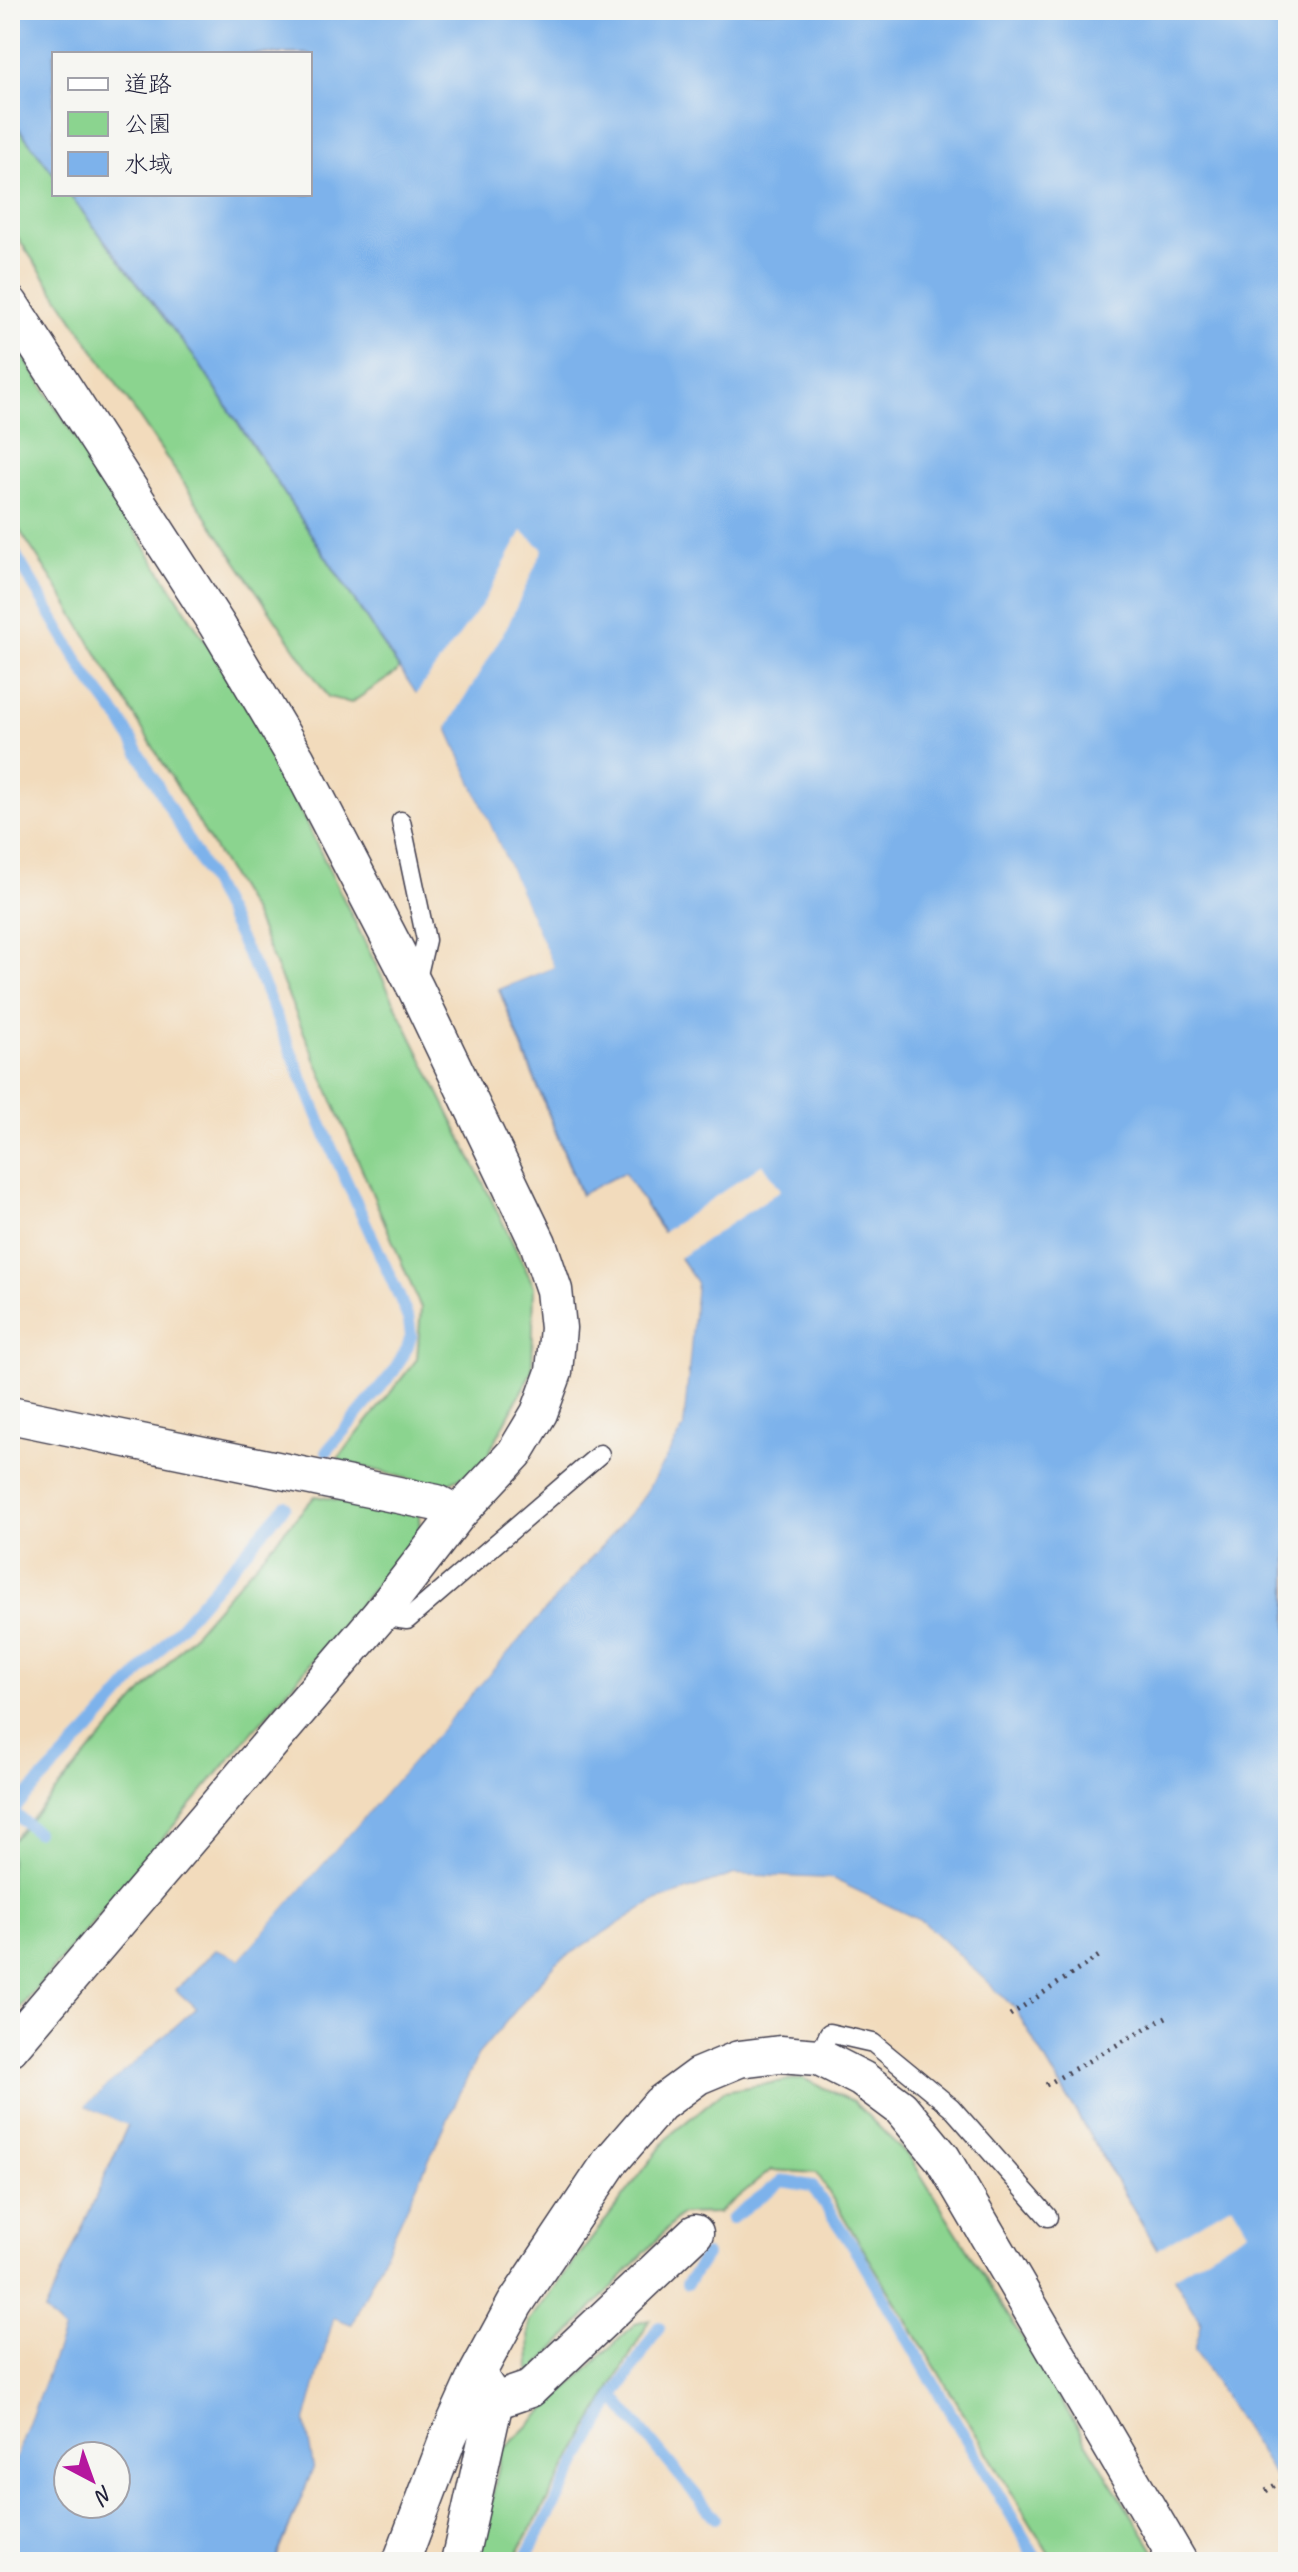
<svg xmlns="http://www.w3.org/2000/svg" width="1298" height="2572" viewBox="0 0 1298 2572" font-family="Caveat,'Klee One',sans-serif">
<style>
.green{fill:#8bd48f;stroke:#567b65;stroke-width:2}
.water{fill:#7db2eb;stroke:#506a93;stroke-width:2;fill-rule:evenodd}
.pier{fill:#f2dbbc}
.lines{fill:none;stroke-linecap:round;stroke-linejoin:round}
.stream{stroke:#7db2eb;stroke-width:12}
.service-casing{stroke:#413e4e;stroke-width:21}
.minor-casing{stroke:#413e4e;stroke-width:39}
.path{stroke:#413e4e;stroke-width:5;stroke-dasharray:2 6;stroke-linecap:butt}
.service{stroke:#fff;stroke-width:18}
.minor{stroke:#fff;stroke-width:36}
</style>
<rect width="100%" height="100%" fill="#f6f6f2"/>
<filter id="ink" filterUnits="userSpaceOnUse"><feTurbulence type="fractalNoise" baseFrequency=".0125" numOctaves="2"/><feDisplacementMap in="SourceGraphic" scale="16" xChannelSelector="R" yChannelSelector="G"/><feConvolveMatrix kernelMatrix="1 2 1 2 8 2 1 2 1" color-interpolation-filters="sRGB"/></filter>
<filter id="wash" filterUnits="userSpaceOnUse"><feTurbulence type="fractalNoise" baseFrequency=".006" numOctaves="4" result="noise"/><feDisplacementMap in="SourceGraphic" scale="32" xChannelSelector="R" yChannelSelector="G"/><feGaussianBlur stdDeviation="1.8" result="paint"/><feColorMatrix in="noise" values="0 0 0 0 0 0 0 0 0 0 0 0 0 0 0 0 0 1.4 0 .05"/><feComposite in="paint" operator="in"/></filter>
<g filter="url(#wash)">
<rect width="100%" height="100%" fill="#f2dbbc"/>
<path class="green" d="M10,117l44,57v20h15l129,168 202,308 -49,33 -23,-6 -318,-471z
M10,335l246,386 278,565 -2,85 -51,97 -41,19 -103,-27 80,-101 4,-51 -168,-395 -201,-334 -42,-63z
M315,1496l104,18 1,19 -410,487v-177z
M802,2078l51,23 58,58 250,403h-107l-237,-389 -46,-3 -53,43 -37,1 -151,161 -1,-53 141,-187 54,-44z
M650,2320l-138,242h-34l24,-111 133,-127z"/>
<path class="water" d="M10,10h1278v2489l-94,-149 7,-26 -187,-316 -90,-85 -92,-44 -98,-4 -82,28 -95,60 -78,91 -127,271 -18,-7 -28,103 8,47 -39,94h-265v-90l53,-141 -19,-19 83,-186 -43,-20 111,-98 -20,-18 40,-41 25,9 400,-457 43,-73 13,-145 -72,-110 -43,22 -82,-206 54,-22 -106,-239 -31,-34 -218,-332 -129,-168h241v-140h-256v120l-44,-57zM68,2456h48v48h-48z"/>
<path class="pier" d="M522,531l21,18 -34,74 -62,105 107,239 -55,22 -2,-4 51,-20 -105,-235 -30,-33 -16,-25 3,-2 16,24 67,-91z
M763,1164l18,26 -102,68 17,25 -13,145 -43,73 -400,458 -25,-10 -40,41 20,18 -110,98 42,19 -83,187 19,19 -53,141v-12l49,-128 -18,-17 -1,-4 82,-184 -40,-17 -1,-6 108,-96 -17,-15 -1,-4 42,-43 4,-1 22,9 397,-456 43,-71 13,-143 -70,-106 -40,21 -1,-4 43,-22 38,60z
M734,1875l98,4 92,44 90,85 142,242 76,-46 16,27 -75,46 28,47 -7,26 94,149v4l-3,-2 -95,-150 7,-26 -186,-314 -89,-85 -91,-43 -96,-4 -81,28 -94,59 -78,90 -126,271 -5,2 -15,-6 -26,98 8,48 -38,93h-4l38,-94 -8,-47 28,-103 18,7 127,-271 78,-91 95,-60z"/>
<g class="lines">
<path class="stream" d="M10,545l75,128 36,48 86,153 56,111 68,162 68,149 10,25 2,15 -4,12 -13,23 -67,80
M12,1811l24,21
M10,1813l79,-82 196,-225
M731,2219l51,-38 30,5 46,68 180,308
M687,2284l19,-29
M614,2397l101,121
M523,2562l91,-165 45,-70"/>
</g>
</g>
<g filter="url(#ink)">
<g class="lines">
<g class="service-casing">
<path id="service" d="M401,821l25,119 -10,43
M379,1616l28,4 193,-166
M819,2057l10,-24 44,10 78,64 97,110"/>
</g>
<g class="minor-casing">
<path id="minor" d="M10,304l207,321 80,135 118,227 123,256 16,47 4,38 -4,44 -15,41 -24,40 -57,61 -79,102 -369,432
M10,1415l427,88 21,11
M495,2401l35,-12 165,-156
M401,2562l47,-124 29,-64 38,-70 95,-142 50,-58 38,-28 41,-17 41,-5 39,3 43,22 39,29 42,51 236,403
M459,2562l36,-161 -12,-18"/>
</g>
<path class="path" d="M1010,2015l92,-61
M1046,2085l120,-68
M1266,2491l22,-14"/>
<use href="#service" class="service"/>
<use href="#minor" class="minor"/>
</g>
</g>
<rect width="1298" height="2572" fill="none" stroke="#f6f6f2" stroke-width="40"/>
<rect x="52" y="52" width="260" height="144" fill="#f6f6f2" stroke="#a1a1a9" stroke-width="2"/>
<rect x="68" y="78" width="40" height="12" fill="#ffffff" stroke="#a1a1a9" stroke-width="2"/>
<text x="124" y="92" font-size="24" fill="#22223b">道路</text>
<rect x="68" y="112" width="40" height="24" fill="#8bd48f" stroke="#a1a1a9" stroke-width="2"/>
<text x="124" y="132" font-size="24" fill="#22223b">公園</text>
<rect x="68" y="152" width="40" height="24" fill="#7db2eb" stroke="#a1a1a9" stroke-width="2"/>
<text x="124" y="172" font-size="24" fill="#22223b">水域</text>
<g transform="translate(92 2480) rotate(139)"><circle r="38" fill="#f6f6f2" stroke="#a1a1a9" stroke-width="2"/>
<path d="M0-6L14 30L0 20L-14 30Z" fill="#b5179e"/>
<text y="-12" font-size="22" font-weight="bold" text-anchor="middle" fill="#22223b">N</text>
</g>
</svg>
